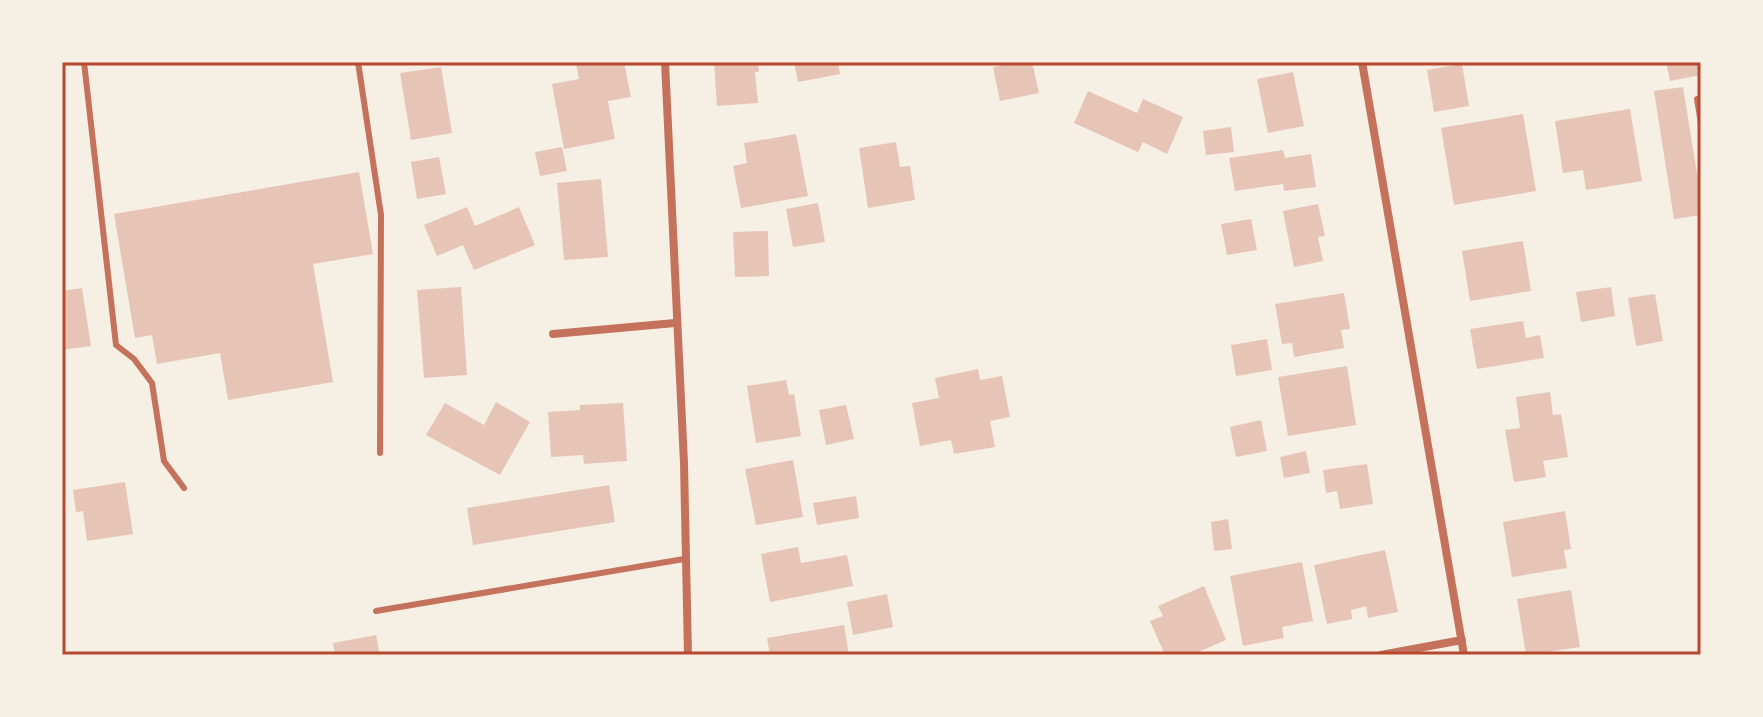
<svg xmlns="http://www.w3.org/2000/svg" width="1763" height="717" viewBox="0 0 1763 717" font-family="Ubuntu,sans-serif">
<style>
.building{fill:#e6c5b7}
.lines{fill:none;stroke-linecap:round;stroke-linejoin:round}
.service{stroke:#c5725c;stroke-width:6}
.minor{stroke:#c5725c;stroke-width:8}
.neatline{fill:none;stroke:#b5482f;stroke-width:3}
</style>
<rect width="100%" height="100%" fill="#f6efe4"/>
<path class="building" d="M576,62h48l7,35 -23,4 7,38 -51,10 -12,-65 27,-5z
M714,62h44l1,10h-4l3,31 -41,3z
M794,62h44l2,12 -42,8z
M1017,62h15l7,31 -39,8 -7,-34z
M1666,62h35v13l-31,6z
M1462,64l7,42 -35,6 -7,-42z
M441,67l11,66 -41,7 -11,-67z
M1293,72l11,54 -36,7 -11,-54z
M1683,87l18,111v17l-27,4 -20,-128z
M1088,91l49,22 6,-14 40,18 -16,37 -24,-12 -5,10 -64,-29z
M1630,109l12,72 -56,9 -3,-20 -20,3 -8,-52z
M1523,114l13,77 -82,14 -13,-77z
M1231,127l3,25 -28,3 -3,-24z
M796,134l12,62 -67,12 -8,-42 14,-3 -3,-20z
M896,142l4,25 10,-1 5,34 -47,8 -9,-60z
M562,147l5,24 -27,5 -5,-24z
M1283,150l2,8 26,-4 5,33 -32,4 -1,-7 -48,7 -6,-33z
M439,157l7,37 -29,5 -6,-37z
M359,172l14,82 -60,10 20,118 -105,18 -8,-47 -63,11 -5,-29 -17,3 -21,-124z
M601,179l7,78 -44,3 -7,-77z
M818,203l7,39 -32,5 -7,-38z
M1318,204l7,32 -7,1 5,24 -29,6 -11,-56z
M467,207l8,19 44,-19 16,38 -61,25 -11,-25 -26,11 -13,-31z
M1251,219l6,31 -30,5 -6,-31z
M768,231l1,45 -34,1 -2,-45z
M1523,241l8,50 -61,10 -8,-50z
M461,287l6,88 -43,3 -7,-88z
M1611,287l4,29 -34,6 -5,-30z
M82,288l9,58 -29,4v-59z
M1344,293l6,36 -9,1 3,18 -50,9 -2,-14 -10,1 -7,-40z
M1655,294l8,47 -27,5 -8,-48z
M1523,321l3,17 14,-3 4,23 -67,11 -7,-40z
M1267,339l5,31 -36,6 -5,-31z
M1347,366l9,59 -68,11 -10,-59z
M978,369l2,11 22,-4 8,41 -20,4 5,26 -41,7 -3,-14 -31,6 -8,-43 27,-5 -4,-20z
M786,380l3,15 5,-1 7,42 -45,7 -9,-57z
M1550,392l3,23 8,-1 7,43 -25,4 3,16 -32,5 -9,-52 15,-2 -4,-31z
M496,402l34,20 -30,53 -74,-40 19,-32 39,22z
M623,403l4,58 -43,3 -1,-9 -32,2 -3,-45 32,-2v-5z
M846,405l8,34 -28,6 -7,-35z
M1261,420l6,31 -31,6 -6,-30z
M1306,451l4,22 -26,5 -4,-21z
M793,460l10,57 -47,8 -11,-56z
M1367,464l6,40 -33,5 -3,-18 -11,2 -3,-23z
M125,482l8,52 -46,7 -4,-30 -7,1 -3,-22z
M609,485l6,37 -142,23 -6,-37z
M856,496l3,22 -42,7 -4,-22z
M1565,511l6,38 -7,1 3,18 -55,9 -9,-55z
M1228,519l4,30 -18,2 -3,-29z
M798,547l3,16 46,-8 6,31 -83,16 -9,-48z
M1385,550l13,62 -30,6 -2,-12 -15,4 1,9 -25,5 -13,-59z
M1302,562l11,59 -31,6 2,11 -41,8 -13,-70z
M1204,586l22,54 -35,15h-26l-15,-34 13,-5 -5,-10z
M1571,590l9,57 -54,8 -9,-56z
M887,594l6,33 -40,8 -6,-33z
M844,625l5,30h-79l-3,-17z
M376,635l4,20h-45l-2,-12z"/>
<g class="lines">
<path class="service" d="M84,62l32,283 18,14 18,24 12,78 20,27
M358,62l23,153 -1,238
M1701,98l-4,1 4,24
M376,611l308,-52"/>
<path class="minor" d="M665,62l19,401 4,192
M1362,62l102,593
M553,334l122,-11
M1381,655l81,-15"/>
</g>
<rect width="1763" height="717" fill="none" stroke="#f6efe4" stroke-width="128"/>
<rect x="64" y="64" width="1635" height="589" class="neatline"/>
</svg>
